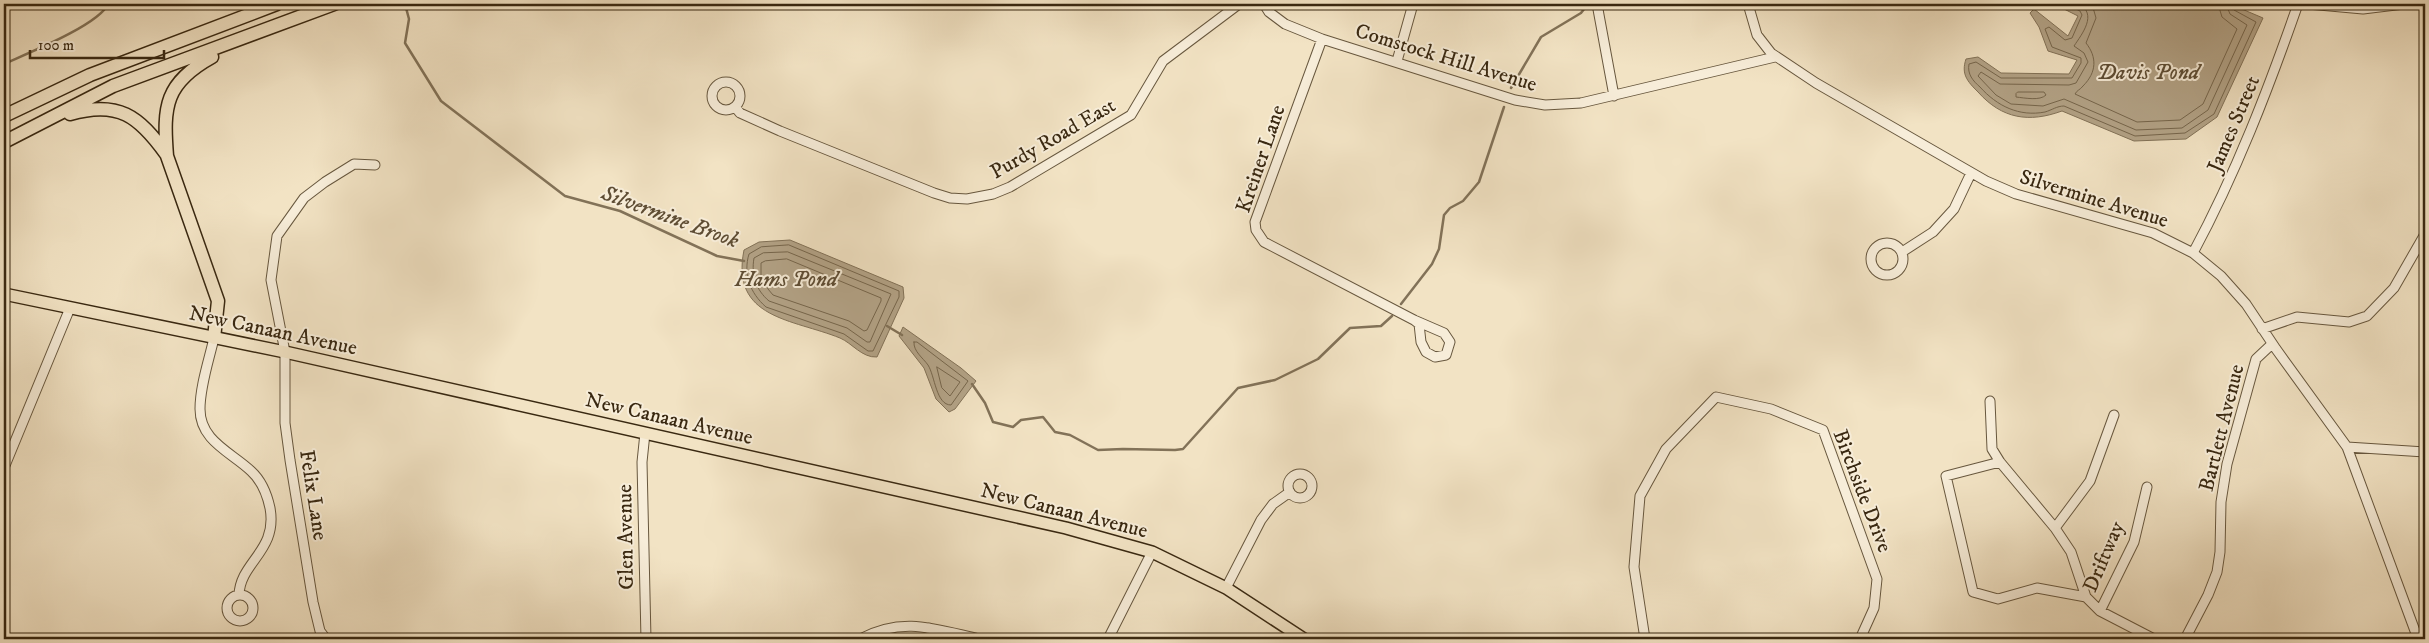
<svg xmlns="http://www.w3.org/2000/svg" width="2429" height="643" viewBox="0 0 2429 643" font-family="'IM FELL DW Pica',serif">
<style>
.water{fill:#b3a387;stroke:#827258}
.lines{fill:none;stroke-linecap:round;stroke-linejoin:round}
.shore{stroke:#76664c;stroke-width:1}
.stream{stroke:#827258;stroke-width:2.5}
.minor-casing{stroke:#67573e;stroke-width:11}
.major-casing{stroke:#392811;stroke-width:14}
.highway-casing{stroke:#392811;stroke-width:15}
.minor{stroke:#f7edd9;stroke-width:9}
.major{stroke:#f2e3c4;stroke-width:11}
.highway{stroke:#f2e3c4;stroke-width:12}
.labels{text-anchor:middle;dominant-baseline:central;stroke-width:4;stroke-linejoin:round;paint-order:stroke}
.street-label{font-size:21px;fill:#392811;stroke:#f7edd9}
.water-label{font-size:22px;font-style:italic;fill:#5e4d34;stroke:#f7edd9}
</style>
<rect width="100%" height="100%" fill="#f2e3c4"/>
<filter id="stains"><feTurbulence type="fractalNoise" baseFrequency=".004" numOctaves="4"/><feColorMatrix values="0 0 0 0 .2 0 0 0 0 .09 0 0 0 0 .02 0 0 0 .5 -.17"/></filter>
<radialGradient id="worn" r=".72"><stop offset=".6" stop-color="#630" stop-opacity="0"/><stop offset="1" stop-color="#630" stop-opacity=".3"/></radialGradient>
<path class="water" d="M2054,4h176l33,14 -46,99 -31,22 -52,2 -72,-30c-33,12 -60,8 -84,-19 -11,-11 -17,-18 -12,-33l12,-2 23,16 68,1 8,-14 -29,-9 -9,-24 -9,-14 4,-4 34,27 10,-20z
M790,240l113,47 1,11 -27,59c-15,1 -25,-14 -37,-19 -47,-19 -110,-19 -96,-88l15,-8z
M903,327l58,41 15,13 -21,28 -6,3 -13,-13 -12,-31 -25,-32z"/>
<g class="lines">
<path class="shore" d="M2066,4l14,7 2,4 -10,23 -7,2 -16,-13 -4,2 7,18 29,11v5l-9,15h-71l-25,-16 -7,2c-2,10 4,17 11,23 17,19 39,30 65,25 7,-2 12,-6 19,-6l71,30 50,-3 29,-19 42,-92 -22,-12 -2,-6
M2079,4c19,10 3,30 -5,42l10,7 4,9 -12,21 -7,2 -69,-1 -19,-12 -3,4 18,19 15,9 32,2 21,-7 72,31 46,-2 26,-18 39,-85 -17,-11 -4,-10
M2092,4l4,14 -10,25c11,14 11,29 -3,43 -3,4 -6,4 -8,8l62,28 43,-2 23,-16 34,-75 -15,-12 -4,-13
M2018,92h26l2,3c-6,6 -21,3 -30,2v-3z
M789,245l110,46v6l-26,54h-5l-24,-17 -78,-27c-16,-14 -23,-33 -17,-53l12,-7z
M788,252l103,42 -21,48h-3l-20,-14 -78,-27c-13,-11 -18,-26 -15,-43l9,-5z
M787,259l94,39v3l-14,29 -3,1 -15,-10 -76,-26 -5,-6 -7,-14v-12l4,-2z
M914,342h3l51,39 -17,24c-15,0 -16,-29 -23,-40 -5,-7 -15,-14 -14,-23z
M937,367l23,15 -10,14 -8,-8z"/>
<path class="stream" d="M405,4l4,15 -4,24 36,58 124,95 55,15 97,45 27,5
M4,64c22,-10 95,-39 104,-60
M1511,88l30,-51 40,-24 7,-9
M1401,304l31,-40 7,-15 5,-34 6,-7 13,-7 16,-19 25,-75
M887,326l15,9
M972,384l13,19 8,19 20,5 8,-7 22,-3 12,15 15,3 28,15 25,-1 52,1 8,-1 55,-61 37,-8 43,-21 32,-31 31,-2 11,-10"/>
<g class="minor-casing">
<path id="minor" d="M1264,4l5,8 16,12 37,15 193,61 30,5 36,-2 194,-46
M1597,4l17,92
M1748,4l9,31 14,18 45,30 170,98 30,13 137,39 40,20 28,23 25,28 30,45 71,98 71,192
M2308,4l55,5 41,-5
M1322,39l-67,183 1,8 8,12 150,78 5,4 2,18 5,10 9,5 11,-2 4,-13 -6,-9 -30,-13
M1397,61l16,-57
M712 96a14 14 0 1 1 28 0a14 14 0 1 1-28 0Z
M735,107l5,6 40,18 154,62 16,5 17,1 26,-5 17,-7 121,-72 32,-54 76,-57
M1871 259a16 16 0 1 1 32 0a16 16 0 1 1-32 0Z
M1902,252l31,-20 21,-23 17,-36
M2193,253c43,-80 75,-163 105,-249
M2262,329l35,-12 52,5 18,-6 27,-28 31,-54
M214,338c-5,22 -14,48 -14,71 0,32 31,43 51,62 11,10 16,23 19,37 8,43 -30,54 -31,87
M1990,401l2,48 8,13 55,66 16,24 15,45
M645,433l-3,29 4,177
M2347,447l78,5
M2000,462l-54,14 27,116 25,7 39,-11 49,9 14,14 54,28
M4,468l66,-160
M1288 486a12 12 0 1 1 24 0a12 12 0 1 1-24 0Z
M2055,528l35,-47 24,-66
M1226,588l35,-68 12,-16 17,-12
M227 608a13 13 0 1 1 26 0a13 13 0 1 1-26 0Z
M2100,611l34,-69 13,-55
M929,628l5,11
M2186,637l14,2
M326,639l-6,-8 -7,-29 -23,-142 -5,-37v-71l-14,-72 6,-44 27,-38 21,-16 29,-18 21,1
M860,639c43,-23 75,-10 119,0
M1108,639l44,-87
M1645,639l-11,-72 6,-71 26,-47 50,-52 55,12 52,21 54,149 -3,29 -14,31
M2185,639l23,-44 9,-23 3,-20 1,-50 6,-38 29,-105 16,-15"/>
</g>
<g class="major-casing">
<path id="major" d="M4,294l281,58 781,176 86,24 74,36 78,51"/>
</g>
<g class="highway-casing">
<path id="highway" d="M212,57c-47,26 -49,49 -45,99l51,145 -4,37
M70,114c48,-14 69,2 96,40
M4,116l86,-41 187,-71
M4,142l109,-56 221,-82"/>
</g>
<use href="#minor" class="minor"/>
<use href="#major" class="major"/>
<use href="#highway" class="highway"/>
</g>
<g class="labels">
<g class="street-label">
<text transform="translate(1446 58) rotate(17)">Comstock Hill Avenue</text>
<text transform="translate(2234 124) rotate(-67)">James Street</text>
<text transform="translate(1053 139) rotate(-30)">Purdy Road East</text>
<text transform="translate(1261 159) rotate(-71)">Kreiner Lane</text>
<text transform="translate(2094 199) rotate(17)">Silvermine Avenue</text>
<text transform="translate(273 331) rotate(12)">New Canaan Avenue</text>
<text transform="translate(669 419) rotate(13)">New Canaan Avenue</text>
<text transform="translate(2222 428) rotate(-76)">Bartlett Avenue</text>
<text transform="translate(1862 491) rotate(69)">Birchside Drive</text>
<text transform="translate(313 495) rotate(81)">Felix Lane</text>
<text transform="translate(1064 511) rotate(14)">New Canaan Avenue</text>
<text transform="translate(626 537) rotate(-91)">Glen Avenue</text>
<text transform="translate(2104 557) rotate(-67)">Driftway</text>
</g>
<g class="water-label">
<text x="2148" y="72">Davis Pond</text>
<text transform="translate(670 217) rotate(20)">Silvermine Brook</text>
<text x="786" y="279">Hams Pond</text>
</g>
</g>
<rect width="2429" height="643" fill="none" stroke="#f2e3c4" stroke-width="20"/>
<rect x="5" y="5" width="2419" height="633" fill="none" stroke="#392811" stroke-width="2.5"/>
<rect x="10" y="10" width="2409" height="623" fill="none" stroke="#392811"/>
<path d="M30 50v8h134v-8" fill="none" stroke="#392811" stroke-width="2.5"/>
<text x="38" y="50" font-size="15" fill="#392811" stroke="#f7edd9" stroke-width="4" paint-order="stroke">100 m</text>
<rect width="100%" height="100%" filter="url(#stains)"/>
<rect width="100%" height="100%" fill="url(#worn)"/>
</svg>
